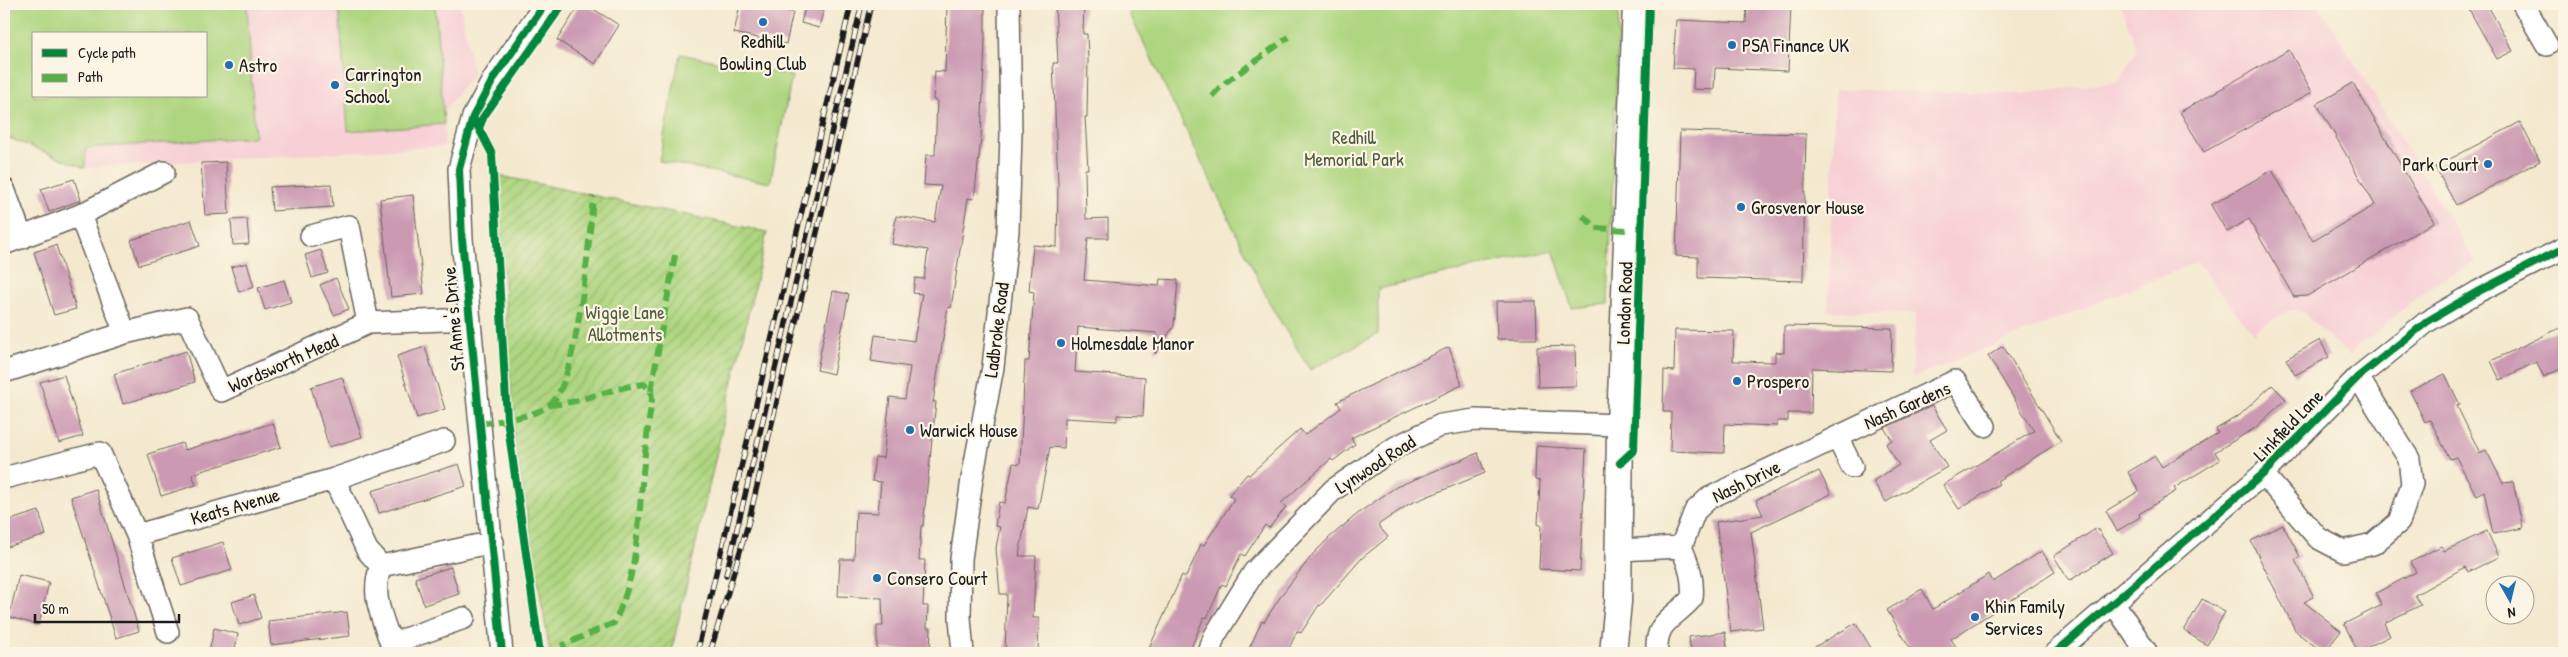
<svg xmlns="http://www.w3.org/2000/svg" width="2568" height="657" viewBox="0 0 2568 657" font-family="'Patrick Hand',sans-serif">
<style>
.built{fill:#f7cfd5;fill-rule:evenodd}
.green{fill:#aed57f;stroke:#65784e;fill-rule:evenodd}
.garden{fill:url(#garden-furrows);stroke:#65784e}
.building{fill:#cb9ab2}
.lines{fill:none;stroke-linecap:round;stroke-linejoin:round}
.minor-casing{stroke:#68645b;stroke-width:24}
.major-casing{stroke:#68645b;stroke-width:29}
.minor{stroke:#fff;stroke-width:21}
.major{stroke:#fff;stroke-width:26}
.rail-casing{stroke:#1c1c1c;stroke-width:5.5}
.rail{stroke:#fcf5e5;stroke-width:4;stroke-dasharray:11;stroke-linecap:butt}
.quiet{stroke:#55b145;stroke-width:6;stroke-dasharray:12 6;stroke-linecap:butt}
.cycleway-casing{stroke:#fcf5e5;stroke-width:11}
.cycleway{stroke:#00873e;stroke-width:8}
.poi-dot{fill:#1f6fb2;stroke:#fcf5e5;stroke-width:2}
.labels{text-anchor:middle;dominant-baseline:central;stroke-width:4.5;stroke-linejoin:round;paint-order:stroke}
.poi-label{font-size:19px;fill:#1c1c1c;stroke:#fcf5e5;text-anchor:start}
.park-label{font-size:19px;fill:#4f5d3f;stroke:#fcf5e5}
.street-label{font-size:19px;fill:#1c1c1c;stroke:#fcf5e5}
</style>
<defs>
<pattern id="garden-furrows" width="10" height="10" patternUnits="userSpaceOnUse" patternTransform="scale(1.25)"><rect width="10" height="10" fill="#aed57f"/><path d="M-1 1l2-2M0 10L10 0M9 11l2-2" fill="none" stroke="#95b66d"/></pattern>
</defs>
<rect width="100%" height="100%" fill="#fcf5e5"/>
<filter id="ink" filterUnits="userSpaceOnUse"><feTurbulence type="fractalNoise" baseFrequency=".02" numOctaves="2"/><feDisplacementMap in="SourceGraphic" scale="10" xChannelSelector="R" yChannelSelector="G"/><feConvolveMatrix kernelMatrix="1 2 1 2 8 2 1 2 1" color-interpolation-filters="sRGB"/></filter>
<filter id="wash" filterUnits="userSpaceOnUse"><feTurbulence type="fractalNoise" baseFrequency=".0096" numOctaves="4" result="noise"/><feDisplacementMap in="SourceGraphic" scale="20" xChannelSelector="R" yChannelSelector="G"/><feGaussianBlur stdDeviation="1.12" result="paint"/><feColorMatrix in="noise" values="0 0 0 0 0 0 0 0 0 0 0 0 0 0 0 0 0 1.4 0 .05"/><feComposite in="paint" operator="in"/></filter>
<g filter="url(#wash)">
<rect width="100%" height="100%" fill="#f4e9cf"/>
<path class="built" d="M4,4h456l13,69 -29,38 1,35 -360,22 -81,-32zM34,34h172v62h-172z
M2120,4h198l158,258 -41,22 -28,21 -34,31 -14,8 -10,12 -46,-43 -10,-3 -5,1 -31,17 -2,8 -58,-74 -285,116 4,-64 -88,-3 7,-222 186,5 97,-12 19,-33z"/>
<path class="green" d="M4,4h243l8,133 -169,11 -1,20 -81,-32zM34,34h172v62h-172z
M339,4h96l9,120 -96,7z
M1125,4h494l-11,300 -36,4 -19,-58 -175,39v45l-68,36 -38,-62z
M680,54l112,22 -22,107 -111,-22z"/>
<path class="garden" d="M501,176l266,56 -96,421h-121l-36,-217 -17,-257z"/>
<g id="blocks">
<path class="building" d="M580,4h5l34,21 -24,39 -38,-24z
M740,4h17l36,8 -7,32 -52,-11z
M806,4h19l-6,24 -18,-5z
M947,4h38v36l-4,99 -7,60 -6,-1 -17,110 -3,-1 -15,95h3l-13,124h-2l-2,34h6l-2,46h5l-1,22h4l-1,23 -53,-2v-23h6l-1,-28 -44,-2 2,-37h14l2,-47 22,1 3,-31 -9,-1 3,-24 8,1 7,-61 15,2 5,-32 -39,-6 4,-26 39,6 8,-47 -9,-1 2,-15 9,1 4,-29 -36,-6 4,-28 39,6 6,-36 -17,-1 2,-30h9l2,-55h-4l2,-29 10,1z
M1055,4h29l-1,30h4l1,26 -1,57h-2l3,52h-3l1,50 22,-1v20h-20l-4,42 75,6 1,-7 18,1 -4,46 -19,28 2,-21 -79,-6 -3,45 70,5 -2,39 -26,-1v6l-52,-3 -1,30 -14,-1 -12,62 -10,-2 -9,49h17l-3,62h6l-1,35h-33l2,-59h-7l-4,-46 4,-21 -5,-1 4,-24 6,1 8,-40 7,1 5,-103h4l5,-69 -5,-1 4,-46 24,2 1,-64 -5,-120h5z
M1747,4h44l-3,67 -73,-3 -1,22 -21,-1 1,-20 -21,-1 3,-48 70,3z
M2466,4h21l26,47 -16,8z
M2289,50l23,42 -108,60 -24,-40z
M2353,83l81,139 -127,74 -13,1 -45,-78 -22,13 -16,-27 61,-35 41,71 62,-36 -58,-101z
M2520,122l20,39 -84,44 -21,-38z
M1680,131l126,3 -3,147 -105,-3v-21l-22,-1z
M226,162l3,52 -24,1 -4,-52z
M74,179l7,21 -32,12 -8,-23z
M331,184l2,23 -61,4 -2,-24z
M413,195l11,99 -33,3 -11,-98z
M247,219l2,25 -16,1 -2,-25z
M191,220l9,26 -61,19 -8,-25z
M56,245l20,64 -22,6 -20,-63z
M321,250l7,23 -16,5 -7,-23z
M247,263l7,24 -15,5 -8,-25z
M336,278l13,31 -15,6 -14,-30z
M284,280l7,22 -26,8 -7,-22z
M833,291l16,3 -16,80 -16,-4z
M1496,301h40l1,38h-40z
M1784,326l108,2 -1,43 -79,-3 -1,45h-23v8h-11v5l-52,-2 -1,29 -54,-2 1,-39h-8l1,-42 10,1 1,-41 59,1 -1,30 42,1v-10l9,1z
M2564,326v41l-20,10 -8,-15 -36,18 -9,-19z
M2320,340l9,17 -34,18 -9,-16z
M1575,346l1,40 -38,1 -1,-40z
M2003,346l58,95 -64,40 2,3 -40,25 -16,-24 91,-54 -46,-75z
M425,347l20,62 -28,9 -20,-62z
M1449,347l13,38 -111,53 4,6 -22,17 -2,-2 -50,44 5,4 -17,21 -4,-3 -20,31 -4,-2 -15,32 -4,-2 -15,34 -3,-1 -15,36h-42l35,-78 4,2 15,-33 3,1 30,-46 -5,-4 18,-21 2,1 51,-46 5,6 36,-27 -4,-6z
M186,351l9,31 -72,22 -9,-30z
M2445,374l15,31 -3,1 23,47 6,-3 17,33 10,-1 10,46 -30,6 -9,-43 -8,4 -20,-38 -6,2 -20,-39 -5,2 -15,-31z
M64,375l19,61 -24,7 -19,-61z
M342,377l20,60 -33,10 -18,-60z
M2272,385l14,14 -31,29 -40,24 5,8 -46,28 2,3 -37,23 1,3 -23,14 -11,-20 33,-20 -11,-19 27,-16 7,11 56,-34 -2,-4 24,-14z
M1932,406l15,24 -17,10 17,27 -61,35 -13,-21 26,-16 -13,-21 6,-4 -8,-12z
M273,423l8,24 -89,27 4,11 -35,11 -13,-42 34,-11 3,7z
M1536,446l50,3 -6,122 -41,-2 2,-44h-3l2,-44 -5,-1z
M1478,453l7,20 -76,31 -31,21 10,12 -26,21 -42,48 -1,-1 -18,28 -4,-2 -10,22h-40l15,-32 2,1 19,-29 30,-39 17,-17 31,-26 35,-24z
M459,464l7,22 -87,27 -7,-22z
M1819,471l12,23 -80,38 12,96 -32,4 -15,-110 47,-7 -7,-15z
M96,489l43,142 -23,7 -45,-141z
M39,511l7,24 -42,13v-26z
M2283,525l17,32 -5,3 19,37 -10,5 37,29 -17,22 -28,-21 -45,-91z
M2097,528l16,25 -44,28 -15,-25z
M2487,531l12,26 -31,15 -3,-5 -50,28 6,10 -37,18 6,13 -32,16 -14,-28 38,-19 -6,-12 40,-21 -5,-10 30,-16 3,5z
M223,542l9,28 -51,16 -9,-28z
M2042,551l13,21 -104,67 9,14h-47l-26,-43 35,-21 11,20 56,-35 4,8z
M451,567l8,27 -35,11 -9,-27z
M19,575l30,7 -10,43 -30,-8z
M254,595l7,23 -22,7 -7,-23z
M2202,599l23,13 -18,33 -23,-14z
M347,612l3,24 -79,9 -3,-24z
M1856,623l18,30h-70z
M214,628l24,6 -4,19h-25z
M1725,632l3,21h-37l-2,-16z"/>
</g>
</g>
<g filter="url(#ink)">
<use href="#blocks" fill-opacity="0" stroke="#68645b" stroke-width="1"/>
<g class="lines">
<g class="minor-casing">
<path id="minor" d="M2523,4l24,41
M4,189l18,49
M80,215l45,118
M311,236l38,-10 19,97
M4,244l76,-29 84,-43
M4,372l121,-39 62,-15 34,73 147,-68 102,-4
M1837,437l15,30
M2263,474l55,64 25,13 30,-7 26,-22 13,-38 -3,-25 -51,-82
M4,478l96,-25 37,82 197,-56 33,71 14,16 112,-24
M334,479l110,-38
M137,535l31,97
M1619,550l62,-3
M381,566c-11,29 1,50 10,78l73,-26
M2113,602l34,51
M502,653l-40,-414 -3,-70 14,-52 21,-39 51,-74
M963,653l-3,-35 1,-59 11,-80 21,-112 15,-136 3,-97 -2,-130
M1209,653l5,-16 40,-65 79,-82 63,-43 45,-22 34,-5 145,5
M1657,653c-2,-33 16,-33 35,-55 2,-19 -3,-33 -11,-51l14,-36 14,-13 246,-117 30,45
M2055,653l208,-179 95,-97 70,-56 51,-30 85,-43"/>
</g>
<g class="major-casing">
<path id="major" d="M1613,653l5,-51 2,-177 16,-421"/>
</g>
<use href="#minor" class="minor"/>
<use href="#major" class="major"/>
<g class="rail-casing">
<path id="rail" d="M726,575l136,-571
M697,653l154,-649
M710,653l38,-129 123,-520"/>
</g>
<use href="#rail" class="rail"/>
<path class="quiet" d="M1212,96l10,-11 67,-48
M1583,216l13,12 30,2
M651,391l24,-136
M549,405c33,-2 63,-18 95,-21l7,7 1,8c-3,21 -6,43 -8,64 -6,55 -5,110 -30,160l-53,23
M479,424c19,-3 64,-8 75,-23 24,-30 36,-164 39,-205"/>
<g class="cycleway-casing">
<path id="cycleway" d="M473,117l19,37 15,265 33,234
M479,128l5,-12 79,-112
M1620,463l14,-13 15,-446
M502,653l-40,-414 -3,-70 14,-52 21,-39 51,-74
M2055,653l208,-179 95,-97 70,-56 51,-30 85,-43"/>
</g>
<use href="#cycleway" class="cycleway"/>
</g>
</g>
<g class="poi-dot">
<circle cx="763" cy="22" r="5"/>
<circle cx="1732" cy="45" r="5"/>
<circle cx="229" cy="65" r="5"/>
<circle cx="335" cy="85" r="5"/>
<circle cx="2488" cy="164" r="5"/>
<circle cx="1741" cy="207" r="5"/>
<circle cx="1061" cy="343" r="5"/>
<circle cx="1737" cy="381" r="5"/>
<circle cx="910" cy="430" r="5"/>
<circle cx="877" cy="578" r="5"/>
<circle cx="1975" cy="617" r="5"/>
</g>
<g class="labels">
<g class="poi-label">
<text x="763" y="41" text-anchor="middle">Redhill<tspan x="763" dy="22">Bowling Club</tspan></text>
<text x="1742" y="45">PSA Finance UK</text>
<text x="239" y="65">Astro</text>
<text x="345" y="74">Carrington<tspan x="345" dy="22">School</tspan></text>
<text x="2478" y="164" text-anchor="end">Park Court</text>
<text x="1751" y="207">Grosvenor House</text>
<text x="1071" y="343">Holmesdale Manor</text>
<text x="1747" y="381">Prospero</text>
<text x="920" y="430">Warwick House</text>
<text x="887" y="578">Consero Court</text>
<text x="1985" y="606">Khin Family<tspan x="1985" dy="22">Services</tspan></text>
</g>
<g class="park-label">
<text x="1354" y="137">Redhill<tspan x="1354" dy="22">Memorial Park</tspan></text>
<text x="625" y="312">Wiggie Lane<tspan x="625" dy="22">Allotments</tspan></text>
</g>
<g class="street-label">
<text transform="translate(1624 303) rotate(-88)">London Road</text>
<text transform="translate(453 319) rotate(-95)">St Anne's Drive</text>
<text transform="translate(996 330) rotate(-83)">Ladbroke Road</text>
<text transform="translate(283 363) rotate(-24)">Wordsworth Mead</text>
<text transform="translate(1907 405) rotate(-24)">Nash Gardens</text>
<text transform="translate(2288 425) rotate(-46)">Linkfield Lane</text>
<text transform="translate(1375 464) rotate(-33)">Lynwood Road</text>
<text transform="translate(1746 481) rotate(-26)">Nash Drive</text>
<text transform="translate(235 506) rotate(-16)">Keats Avenue</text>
</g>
</g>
<rect width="2568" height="657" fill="none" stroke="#fcf5e5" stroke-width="20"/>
<rect x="32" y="32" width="175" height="65" fill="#fcf5e5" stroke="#a29e95"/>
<rect x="42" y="49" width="25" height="8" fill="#00873e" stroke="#a29e95"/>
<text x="78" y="58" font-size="15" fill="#1c1c1c">Cycle path</text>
<rect x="42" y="74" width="25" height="8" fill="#55b145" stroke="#a29e95"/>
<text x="78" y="82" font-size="15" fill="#1c1c1c">Path</text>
<g transform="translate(2510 600) rotate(172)"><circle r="24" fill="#fcf5e5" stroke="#a29e95"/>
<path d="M0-4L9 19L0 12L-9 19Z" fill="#1f6fb2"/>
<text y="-8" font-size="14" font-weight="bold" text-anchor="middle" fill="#1c1c1c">N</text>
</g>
<path d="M35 614v8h144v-8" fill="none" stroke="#1c1c1c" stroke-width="2.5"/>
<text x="42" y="614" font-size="15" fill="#1c1c1c" stroke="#fcf5e5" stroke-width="4" paint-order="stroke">50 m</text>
</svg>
